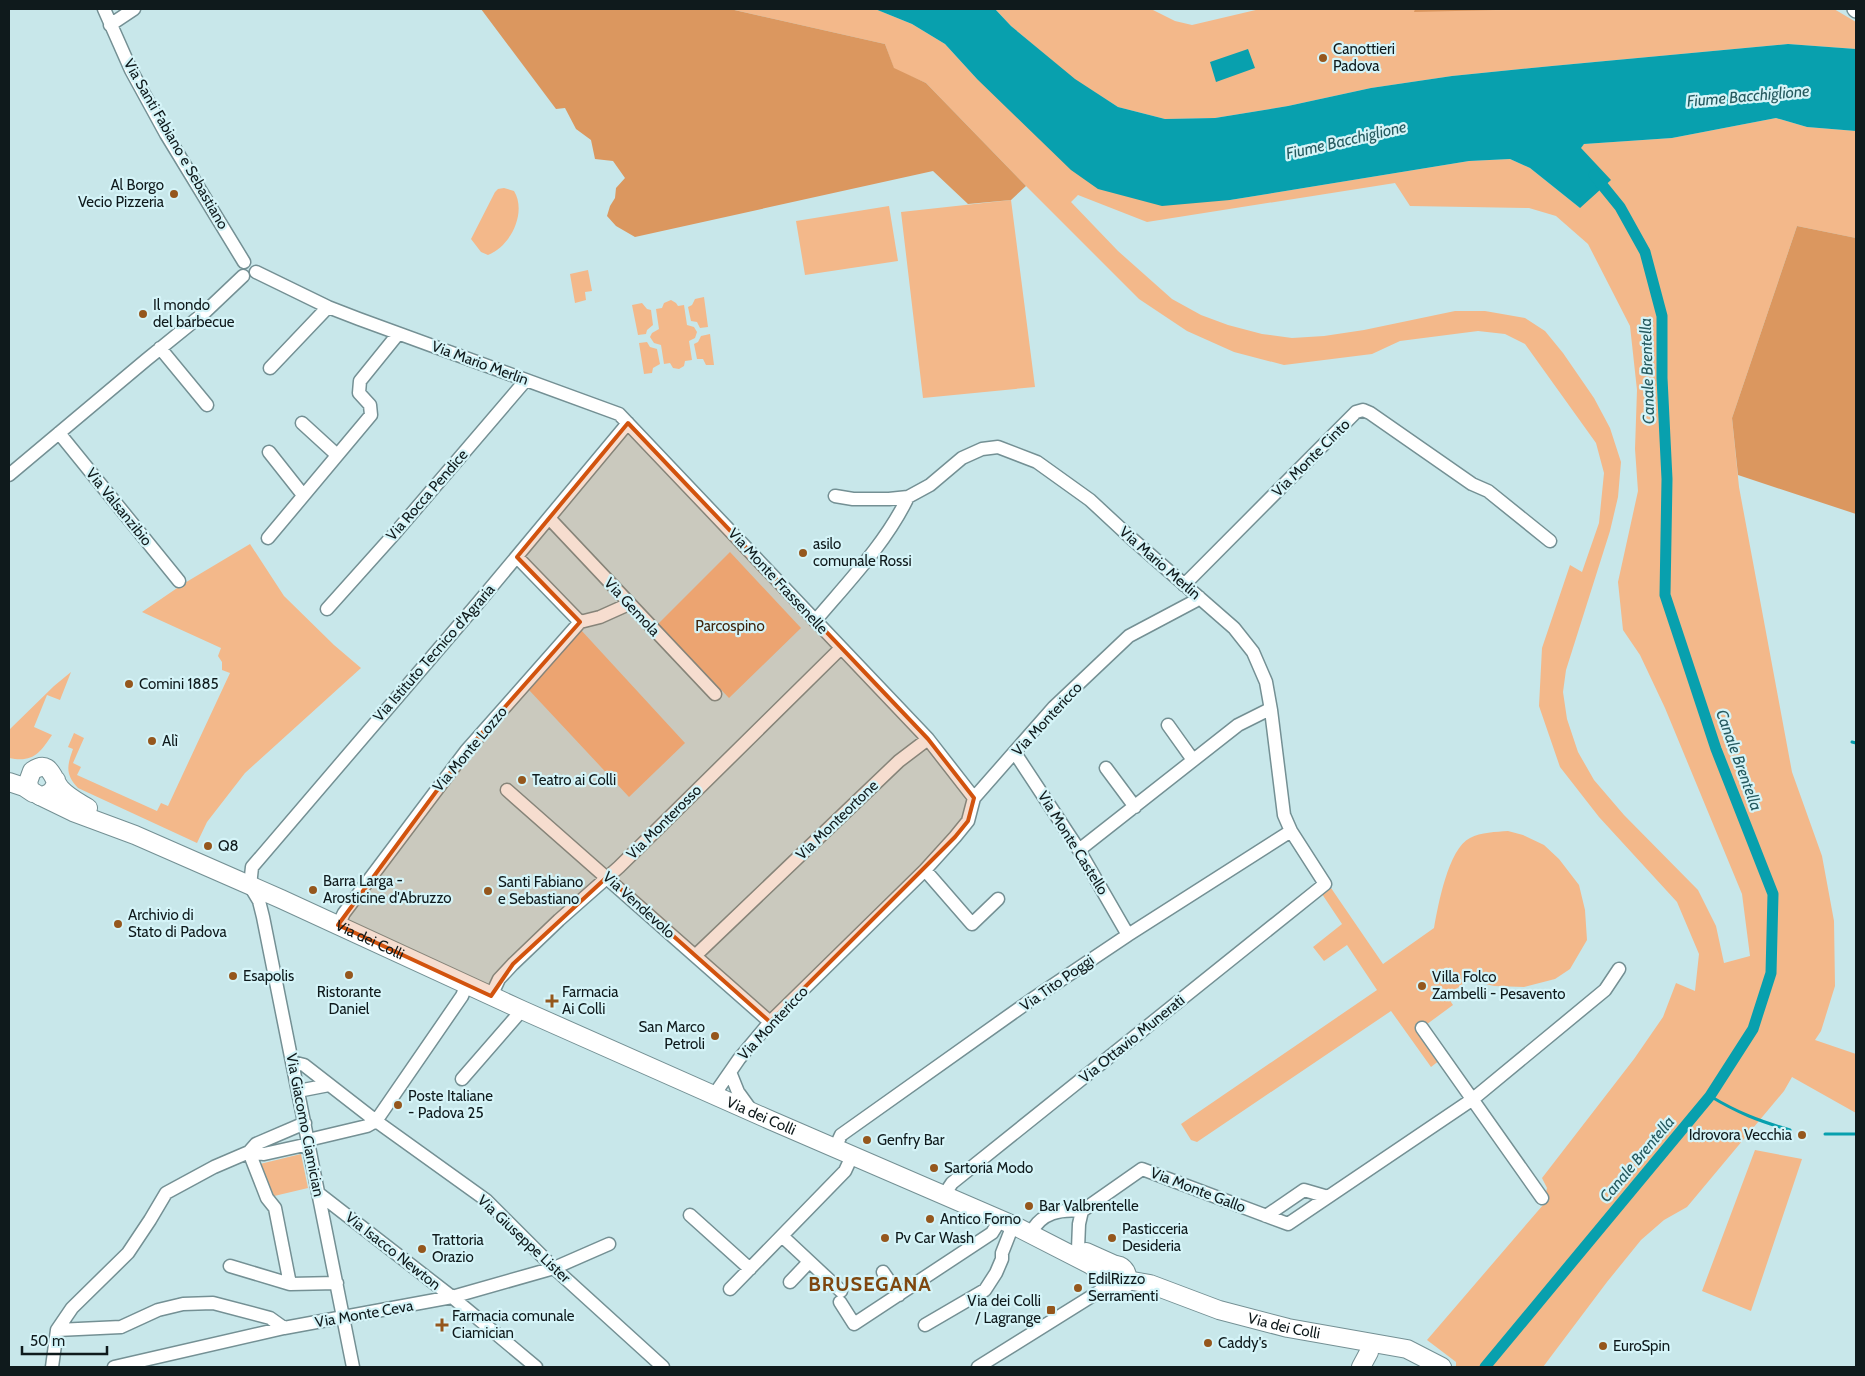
<svg xmlns="http://www.w3.org/2000/svg" width="1865" height="1376" viewBox="0 0 1865 1376" font-family="Cabin,sans-serif">
<style>
.green{fill:#f3b88a;fill-rule:evenodd}
.forest{fill:#db975f}
.water{fill:#08a0ae}
.lines{fill:none;stroke-linecap:round;stroke-linejoin:round}
.stream{stroke:#08a0ae;stroke-width:3}
.canal{stroke:#08a0ae;stroke-width:11}
.minor-casing{stroke:#749094;stroke-width:15}
.tertiary-casing{stroke:#749094;stroke-width:18}
.secondary-casing{stroke:#749094;stroke-width:20}
.minor{stroke:#fff;stroke-width:12}
.tertiary{stroke:#fff;stroke-width:15}
.secondary{stroke:#fff;stroke-width:18}
.marked{fill:#d2530e;fill-opacity:0.2;stroke:#d2530e;stroke-width:4;stroke-linejoin:round}
.poi-dot{fill:#95571d;stroke:#d5f4f8;stroke-width:2}
.labels{text-anchor:middle;dominant-baseline:central;stroke-width:4.5;stroke-linejoin:round;paint-order:stroke}
.poi-label{font-size:15px;fill:#0f1a1c;stroke:#d5f4f8;text-anchor:start}
.street-label{font-size:15px;fill:#0f1a1c;stroke:#d5f4f8}
.park-label{font-size:15px;fill:#3f240b;stroke:#d5f4f8}
.water-label{font-size:16px;font-style:italic;fill:#265a5f;stroke:#d5f4f8}
.district-label{font-size:20px;font-weight:bold;letter-spacing:1px;fill:#7e460e;stroke:#d5f4f8}
</style>
<rect width="100%" height="100%" fill="#c8e7ea"/>
<path class="green" d="M730,9h145l37,15 33,20 32,35 253,121 239,-39 41,-2 20,9 50,40v-60l4,-4 88,-6 104,-20 31,9 49,4v107l-59,-12 -65,192 7,69 53,285 30,84 12,65 1,65 -14,45 -6,9 41,14v59l-64,-36 -8,14 -97,116 -23,13 -23,20 -34,42 -64,85h-87v-5l-29,-22 116,-135 4,-17 -5,-10 92,-119 29,-42 13,-34 19,8 4,-37 -22,-52 -78,-85 -39,-50 -21,-61 3,-58 28,-83 12,7 17,-49 5,-50 -8,-30 -71,-99 -20,-10 -27,-3 -78,10 -28,13 -88,11 -50,-13 -47,-21 -48,-32 -113,-113 -100,-103 -32,-14 -9,-25zM1395,183l15,23 119,2 27,8 32,28 42,82 7,64 -2,59 3,42 -20,91 5,48 17,25 25,53 77,186 8,62 -26,7 -8,-37 -18,-36 -74,-75 -30,-35 -16,-28 -11,-33 -4,-27 3,-22 44,-139 8,-34 3,-35 -11,-34 -16,-30 -31,-45 -18,-22 -20,-13 -40,-7h-30l-91,19 -40,6 -32,2 -30,-4 -34,-9 -27,-10 -29,-16 -54,-48 -47,-49 7,-7 69,27z
M995,9h156l24,12 17,4 68,-16h574l22,13v27l-68,-5 -236,22 -100,10 -81,12 -83,18 -73,12 -50,1 -47,-12 -44,-28 -63,-53z
M504,188l10,3c13,21 -3,55 -26,64l-7,-3 -10,-13 24,-47 3,-3z
M1011,200l24,187 -112,11 -22,-186z
M889,206l9,55 -93,14 -9,-54z
M588,270l4,21 -7,1 1,8 -11,3 -5,-29z
M704,297l4,30 -8,1 -3,-6 -6,-1 -3,-14 4,-2 3,-6z
M671,300l5,3 2,3 6,-1 3,20 7,2 3,5 -2,6 -6,3 3,19 -7,1 -1,5 -5,3 -6,-1 -3,-5 -6,1 -3,-19 -7,-2 -4,-6 2,-4 7,-4 -3,-20 6,-1 2,-5z
M642,303l5,6 4,1 2,15 -6,5 -1,4 -8,1 -6,-30z
M710,334l4,31h-8l-3,-6h-6l-3,-15 4,-2 3,-6z
M647,342l3,5 7,2 3,15 -7,4 -1,5 -8,1 -5,-31z
M250,544l34,52 50,49 27,23 -116,105 -38,49 -10,21 -119,-55c-13,-14 -11,-22 -5,-39l-5,-2 6,-14 10,5 -11,25 8,4 -4,8 80,36 4,-8 7,3 62,-133 -8,-3v-8l-4,-6 3,-8 -79,-36 41,-28z
M730,552l71,76 -72,70 -71,-74z
M581,630l104,113 -56,54 -100,-107z
M71,672l-11,28 -13,-5 -13,32 18,8c-12,18 -19,28 -43,23v-28l45,-44z
M1508,831l15,4 21,10 15,14 20,26 6,25 2,30 -17,29 -15,10 -31,8 -30,-1 -26,-6 -21,16 6,9 -34,25 21,30 -9,7 -40,-56 -194,131 -6,-2 -10,-16 196,-134 -30,-45 -23,16 -11,-14 29,-23 -20,-30 9,-6 52,76 51,-36c4,-22 14,-79 36,-90 11,-6 26,-6 38,-7z
M1755,1150l47,9 -51,152 -49,-20z
M301,1154l7,34 -38,9 -10,-33z"/>
<path class="forest" d="M481,9h249l155,35 9,24 32,15 100,103 -15,14 -43,4 -35,-33 -298,66 -19,-11 -9,-10 3,-10 5,-8 1,-10 9,-10 -12,-17 -18,-2 -4,-19 -15,-11 -11,-21 -9,1z
M1415,9h126l-127,3z
M1797,226l59,12v276l-118,-39 -6,-57z"/>
<path class="water" d="M875,9h120l16,17 64,53 43,28 47,12 50,-1 73,-12 83,-18 81,-12 100,-10 236,-22 68,5v82l-49,-4 -31,-9 -104,20 -88,6 -3,4 30,32 -31,28 -50,-40 -20,-9 -41,2 -239,39 -68,6 -64,-17 -27,-19 -94,-91 -32,-35 -33,-20z
M1248,49l7,19 -39,14 -6,-20z"/>
<g class="lines">
<path class="stream" d="M1852,742l4,1
M1710,1096c28,17 49,25 80,34
M1825,1134h31"/>
<path class="canal" d="M1485,1367l225,-271 43,-67 18,-56 2,-79 -57,-145 -51,-154 2,-116 -5,-101v-62l-17,-64 -25,-45 -26,-32"/>
<g class="minor-casing">
<path id="minor" d="M104,9l27,61 35,64 78,128
M110,25l24,-16
M256,272l72,35 31,12 260,95 309,325 46,59
M160,348l47,57
M270,368l58,-61
M302,423l35,32
M59,433l120,148
M269,452l34,43
M9,475l137,-115 58,-47 39,-37
M835,496l18,3h36l19,-2 22,-12 32,-27 20,-9 16,-2 39,15 53,38 41,38 103,90 19,24 13,30 5,28 13,105 7,16 34,53 -373,299 -8,12
M549,518l166,176
M268,538l103,-123 -1,-10 -11,-12 1,-12 38,-47
M517,557l63,65
M1184,585l172,-173 7,-2 7,3 102,71 16,7 62,50
M327,609l69,-77 130,-152
M815,621c33,-39 71,-78 93,-124
M1168,725l25,35
M1015,753l64,97 49,85
M1106,768l29,39
M507,790l263,232
M1079,850l159,-125 28,-14 5,-1
M925,870l47,54 26,-25
M338,925l6,-12 122,-162 114,-129 20,-5 29,-13
M696,955l203,-194 29,-22
M491,996l8,-17 14,-15 46,-44 60,-53 221,-218
M1422,1028l120,170
M292,1062l12,3 72,56 110,79 68,68 109,99
M730,1072l8,20 13,18
M462,1079l60,-69
M298,1091l31,-6
M714,1095l25,-36 31,-37 155,-152 30,-33 13,-16 6,-23 80,-91 75,-71 66,-35 4,-4
M308,1140l59,-14 9,-5 86,-125 5,-12
M835,1148l6,-13 190,-135 97,-65 163,-104
M249,1152l18,46 8,10 15,76
M249,1152l15,2 45,-10
M318,1193l134,104 84,70
M1082,1211l60,-42 146,55 185,-125 132,-109 14,-21
M690,1215l60,54
M1266,1216l38,-26 24,7
M1031,1233c10,-21 30,-24 51,-22l-3,13 -1,25
M782,1236l59,55
M230,1266l60,18 47,-1
M883,1272l16,23
M790,1282l19,-20
M730,1289l115,-118 7,-15
M840,1302l14,22 138,-91 8,-13
M925,1325l60,-35 11,-17 6,-14v-6l11,-28
M57,1330l64,-3 37,-17 25,-6 30,-1 57,15 14,10
M52,1367l5,-37 15,-22 56,-55 22,-33 16,-27 48,-26 35,-15 7,-8 49,-21
M114,1367l170,-39 168,-31 102,-29 55,-24
M353,1367l-90,-450 -4,-16 -9,-15 2,-19 226,-264 150,-180
M978,1367l130,-81"/>
</g>
<g class="tertiary-casing">
<path id="tertiary" d="M1855,9l1,1"/>
</g>
<g class="secondary-casing">
<g id="secondary">
<path d="M56,780c-1,10 -6,15 -16,16l-10,-6 -2,-8 4,-11c19,-13 20,8 29,18 7,8 17,13 27,19"/>
<path d="M9,782l15,5 9,6"/>
<path id="s1" d="M40,796l33,16 62,23 146,64 241,111 248,110 243,105 78,40 12,10"/>
<path d="M1086,1252l29,13"/>
<circle cx="1115" cy="1277" r="12"/>
<path id="s2" d="M1127,1280l23,4 69,26 69,18 119,21 35,18"/>
<path d="M1361,1367l8,-15 1,-9"/>
</g>
</g>
<use href="#minor" class="minor"/>
<use href="#tertiary" class="tertiary"/>
<use href="#secondary" class="secondary"/>
</g>
<path class="marked" d="M628,423l300,316 46,59 -6,23 -13,16 -185,185 -163,-145 -94,87 -22,32 -153,-71 128,-174 114,-129 -63,-65z"/>
<g class="poi-dot">
<circle cx="1323" cy="58" r="5"/>
<circle cx="174" cy="194" r="5"/>
<circle cx="143" cy="314" r="5"/>
<circle cx="803" cy="553" r="5"/>
<circle cx="129" cy="684" r="5"/>
<circle cx="152" cy="741" r="5"/>
<circle cx="522" cy="780" r="5"/>
<circle cx="208" cy="846" r="5"/>
<circle cx="313" cy="890" r="5"/>
<circle cx="488" cy="891" r="5"/>
<circle cx="118" cy="924" r="5"/>
<circle cx="349" cy="975" r="5"/>
<circle cx="233" cy="976" r="5"/>
<circle cx="1422" cy="986" r="5"/>
<path d="M549.5 993.5h5v5h5v5h-5v5h-5v-5h-5v-5h5z"/>
<circle cx="715" cy="1036" r="5"/>
<circle cx="398" cy="1105" r="5"/>
<circle cx="1802" cy="1135" r="5"/>
<circle cx="867" cy="1140" r="5"/>
<circle cx="934" cy="1168" r="5"/>
<circle cx="1029" cy="1206" r="5"/>
<circle cx="930" cy="1219" r="5"/>
<circle cx="885" cy="1238" r="5"/>
<circle cx="1112" cy="1238" r="5"/>
<circle cx="422" cy="1249" r="5"/>
<circle cx="1078" cy="1288" r="5"/>
<rect x="1046" y="1305" width="10" height="10" rx="2.5"/>
<path d="M439.5 1317.5h5v5h5v5h-5v5h-5v-5h-5v-5h5z"/>
<circle cx="1208" cy="1343" r="5"/>
<circle cx="1603" cy="1346" r="5"/>
</g>
<g class="labels">
<g class="poi-label">
<text x="1333" y="49">Canottieri<tspan x="1333" dy="17">Padova</tspan></text>
<text x="164" y="185" text-anchor="end">Al Borgo<tspan x="164" dy="17">Vecio Pizzeria</tspan></text>
<text x="153" y="305">Il mondo<tspan x="153" dy="17">del barbecue</tspan></text>
<text x="813" y="544">asilo<tspan x="813" dy="17">comunale Rossi</tspan></text>
<text x="139" y="684">Comini 1885</text>
<text x="162" y="741">Alì</text>
<text x="532" y="780">Teatro ai Colli</text>
<text x="218" y="846">Q8</text>
<text x="323" y="881">Barra Larga -<tspan x="323" dy="17">Arosticine d'Abruzzo</tspan></text>
<text x="498" y="882">Santi Fabiano<tspan x="498" dy="17">e Sebastiano</tspan></text>
<text x="128" y="915">Archivio di<tspan x="128" dy="17">Stato di Padova</tspan></text>
<text x="243" y="976">Esapolis</text>
<text x="1432" y="977">Villa Folco<tspan x="1432" dy="17">Zambelli - Pesavento</tspan></text>
<text x="349" y="992" text-anchor="middle">Ristorante<tspan x="349" dy="17">Daniel</tspan></text>
<text x="562" y="992">Farmacia<tspan x="562" dy="17">Ai Colli</tspan></text>
<text x="705" y="1027" text-anchor="end">San Marco<tspan x="705" dy="17">Petroli</tspan></text>
<text x="408" y="1096">Poste Italiane<tspan x="408" dy="17">- Padova 25</tspan></text>
<text x="1792" y="1135" text-anchor="end">Idrovora Vecchia</text>
<text x="877" y="1140">Genfry Bar</text>
<text x="944" y="1168">Sartoria Modo</text>
<text x="1039" y="1206">Bar Valbrentelle</text>
<text x="940" y="1219">Antico Forno</text>
<text x="1122" y="1229">Pasticceria<tspan x="1122" dy="17">Desideria</tspan></text>
<text x="895" y="1238">Pv Car Wash</text>
<text x="432" y="1240">Trattoria<tspan x="432" dy="17">Orazio</tspan></text>
<text x="1088" y="1279">EdilRizzo<tspan x="1088" dy="17">Serramenti</tspan></text>
<text x="1041" y="1301" text-anchor="end">Via dei Colli<tspan x="1041" dy="17">/ Lagrange</tspan></text>
<text x="452" y="1316">Farmacia comunale<tspan x="452" dy="17">Ciamician</tspan></text>
<text x="1218" y="1343">Caddy's</text>
<text x="1613" y="1346">EuroSpin</text>
</g>
<g class="street-label">
<text transform="translate(176 144) rotate(60)">Via Santi Fabiano e Sebastiano</text>
<text transform="translate(480 363) rotate(20)">Via Mario Merlin</text>
<text transform="translate(1311 458) rotate(-45)">Via Monte Cinto</text>
<text transform="translate(427 495) rotate(-49)">Via Rocca Pendice</text>
<text transform="translate(119 507) rotate(51)">Via Valsanzibio</text>
<text transform="translate(1160 563) rotate(41)">Via Mario Merlin</text>
<text transform="translate(778 581) rotate(47)">Via Monte Frassenelle</text>
<text transform="translate(632 607) rotate(47)">Via Gemola</text>
<text transform="translate(434 653) rotate(-49)">Via Istituto Tecnico d'Agraria</text>
<text transform="translate(1047 719) rotate(-47)">Via Montericco</text>
<text transform="translate(470 749) rotate(-50)">Via Monte Lozzo</text>
<text transform="translate(837 820) rotate(-44)">Via Monteortone</text>
<text transform="translate(664 822) rotate(-45)">Via Monterosso</text>
<text transform="translate(1073 843) rotate(58)">Via Monte Castello</text>
<text transform="translate(639 905) rotate(42)">Via Vendevolo</text>
<text stroke="none"><textPath href="#s1" startOffset="360">Via dei Colli</textPath></text>
<text transform="translate(1057 983) rotate(-35)">Via Tito Poggi</text>
<text transform="translate(773 1023) rotate(-47)">Via Montericco</text>
<text transform="translate(1132 1039) rotate(-39)">Via Ottavio Munerati</text>
<text stroke="none"><textPath href="#s1" startOffset="789">Via dei Colli</textPath></text>
<text transform="translate(305 1125) rotate(79)">Via Giacomo Ciamician</text>
<text transform="translate(1198 1190) rotate(21)">Via Monte Gallo</text>
<text transform="translate(524 1239) rotate(43)">Via Giuseppe Lister</text>
<text transform="translate(393 1251) rotate(38)">Via Isacco Newton</text>
<text transform="translate(364 1314) rotate(-10)">Via Monte Ceva</text>
<text stroke="none"><textPath href="#s2" startOffset="164">Via dei Colli</textPath></text>
</g>
<g class="park-label">
<text x="730" y="626">Parcospino</text>
</g>
<g class="water-label">
<text transform="translate(1748 96) rotate(-5)">Fiume Bacchiglione</text>
<text transform="translate(1346 140) rotate(-13)">Fiume Bacchiglione</text>
<text transform="translate(1647 371) rotate(-92)">Canale Brentella</text>
<text transform="translate(1739 760) rotate(70)">Canale Brentella</text>
<text transform="translate(1637 1159) rotate(-50)">Canale Brentella</text>
</g>
<g class="district-label">
<text x="870" y="1284">BRUSEGANA</text>
</g>
</g>
<rect width="1865" height="1376" fill="none" stroke="#0f1a1c" stroke-width="20"/>
<path d="M22 1346v8h85v-8" fill="none" stroke="#0f1a1c" stroke-width="2.5"/>
<text x="30" y="1346" font-size="15" fill="#0f1a1c" stroke="#d5f4f8" stroke-width="4" paint-order="stroke">50 m</text>
</svg>
